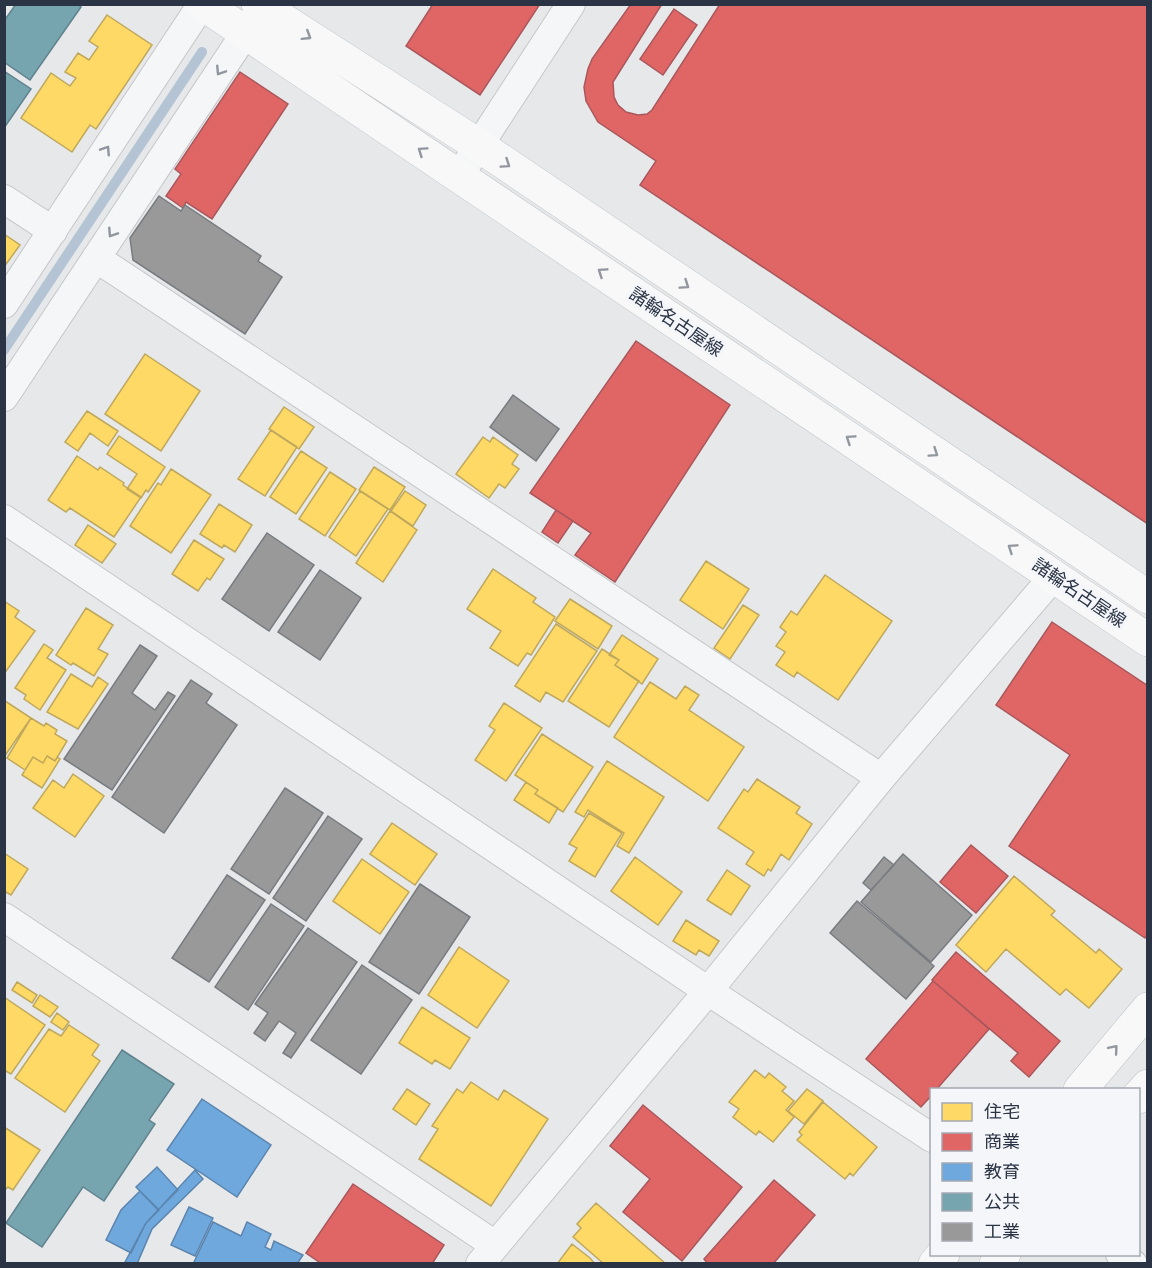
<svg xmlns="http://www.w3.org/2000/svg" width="1152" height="1268" viewBox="0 0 1152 1268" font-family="'DM Sans','Noto Sans JP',sans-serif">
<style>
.homes{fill:#ffd966;stroke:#bfa85c;stroke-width:1.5}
.shops{fill:#e06666;stroke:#aa575c;stroke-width:1.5}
.schools{fill:#6fa8dc;stroke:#5b85af;stroke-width:1.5}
.public{fill:#76a5af;stroke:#60838f;stroke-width:1.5}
.industry{fill:#999;stroke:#787b80;stroke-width:1.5}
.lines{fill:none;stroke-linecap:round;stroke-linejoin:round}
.stream{stroke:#b4c4d5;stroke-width:10}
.minor-casing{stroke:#c4c6c8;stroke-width:30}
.primary-casing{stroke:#c2c5c8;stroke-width:34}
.minor{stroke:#f5f6f7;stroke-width:28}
.primary{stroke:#f8f8f8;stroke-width:33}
.oneway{stroke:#92969e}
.oneway2{stroke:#90959e}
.labels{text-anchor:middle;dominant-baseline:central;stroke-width:6;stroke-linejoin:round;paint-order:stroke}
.street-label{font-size:18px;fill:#2b3445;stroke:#f4f6f9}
</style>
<rect width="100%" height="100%" fill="#e6e8ea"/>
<path class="homes" d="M107,15l45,30 -56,84 -6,-4 -18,27 -51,-34 30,-45 19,13 6,-8 -11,-6 13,-19 11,7 9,-13 -9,-6z
M4,234l16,11 -16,22z
M145,354l55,37 -39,60 -56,-37z
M284,407l30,20 -15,22 -30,-20z
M87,411l31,20 -10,15 -18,-13 -12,18 -13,-9z
M271,430l26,17 -32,49 -27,-17z
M119,436l46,31 -17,25 -2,-2 -5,8 -14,-9 10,-15 -30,-20z
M483,437l7,5 3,-5 25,18 -6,9 7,5 -14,19 -6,-4 -10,14 -33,-24z
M301,451l26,17 -31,46 -26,-17z
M77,456l21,14 2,-3 24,16 -1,2 18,12 -27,40 -44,-29 -4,4 -18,-12z
M374,467l31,20 -15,23 -31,-20z
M171,469l40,26 -40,58 -41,-27 28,-43 3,2z
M330,472l26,17 -31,47 -26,-17z
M360,491l28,18 -32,47 -27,-19z
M405,491l21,14 -13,21 -22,-15z
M219,504l33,21 -17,27 -11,-7 -2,3 -22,-14z
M390,511l27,19 -34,52 -27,-19z
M88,525l28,19 -14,19 -27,-18z
M194,540l30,19 -14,21 -3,-2 -9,13 -26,-17z
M706,561l43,28 -26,40 -43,-29z
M493,569l43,29 -3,4 22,15 -24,38 -4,-2 -9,13 -28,-18 11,-17 -34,-22z
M825,575l67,46 -54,79 -41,-28 -3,5 -18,-12 9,-13 -9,-6 10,-14 -6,-5 11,-16 6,4z
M570,599l42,27 -14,23 -43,-28z
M4,601l15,10 -4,6 20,14 -31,43z
M743,605l16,10 -29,44 -16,-11z
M86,608l27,17 -15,24 10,5 -14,22 -21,-13 -2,2 -15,-10z
M556,624l41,27 -34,51 -17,-10 -6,10 -25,-16z
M622,635l36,24 -16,25 -27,-19 4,-5 -10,-5z
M44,644l9,6 -6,8 19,12 -26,40 -16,-11 2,-4 -11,-7z
M602,649l17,11 -4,5 24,16 -30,46 -41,-26z
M71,674l21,13 6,-10 10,7 -30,45 -31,-17z
M650,682l26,17 9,-13 14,9 -10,15 55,37 -36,54 -94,-64z
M5,701l26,17 -27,39v-55z
M504,703l38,25 -36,53 -31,-21 20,-30 -6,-4z
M31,718l13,8 2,-3 11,7 -2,4 12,7 -12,20 -8,-5 -4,7 -10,-6 -8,13 -18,-12z
M542,734l51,33 -30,45 -28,-18 3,-4 -23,-15z
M47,756l8,5 2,-4 3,2 -18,29 -20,-13 11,-18 10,6z
M607,761l57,36 -35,56 -12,-7 7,-13 -36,-23 -4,7 -9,-5z
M73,774l31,22 -29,41 -42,-29 20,-28 11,8z
M757,779l43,28 -4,6 16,11 -23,36 -8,-6 -10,17 -3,-2 -4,7 -18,-12 8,-12 -36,-24 26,-39 4,3z
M526,782l12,8 -3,4 23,14 -9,15 -35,-23z
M589,813l33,20 -27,44 -26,-16 8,-13 -8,-4z
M392,823l45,31 -22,31 -45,-31z
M4,853l24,16 -17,26 -7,-4z
M635,857l47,35 -24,33 -47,-34z
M362,859l47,33 -29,42 -47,-33z
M727,870l23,16 -19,29 -24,-15z
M1014,876l41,35 -4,4 45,38 3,-4 23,20 -33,39 -23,-19 -6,6 -54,-46 -20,23 -30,-27z
M686,920l33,21 -10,15 -10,-6 -3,5 -23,-14z
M459,947l50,34 -32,47 -49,-33z
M17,982l20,13 -5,8 -20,-13z
M40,995l18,12 -8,10 -17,-11z
M4,997l41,28 -34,49 -7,-4z
M422,1007l48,31 -20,31 -15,-9 -3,4 -33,-21z
M57,1013l12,9 -6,8 -12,-8z
M69,1025l30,20 -7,10 8,6 -35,51 -50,-34 34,-49 12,7z
M755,1070l10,8 4,-5 17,14 -4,4 12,10 -8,9 8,7 -21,25 -14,-11 -3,4 -23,-18 6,-8 -10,-7z
M471,1082l27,18 6,-10 44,29 -57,87 -72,-47 19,-30 -6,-3 25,-37 6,4z
M407,1089l23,15 -14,21 -23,-16z
M807,1089l16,12 -19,23 -16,-13z
M823,1102l54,45 -24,29 -3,-3 -5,6 -48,-39 5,-5 -3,-3z
M4,1127l36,23 -27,40 -5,-3 -4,4z
M596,1203l70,61h-62l-31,-27 8,-9 -4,-4z
M572,1244l18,14 5,6h-38z"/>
<path class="shops" d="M433,4h107l-60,91 -74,-49z
M631,4h31l-49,78 1,15 4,8 8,7 12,3 9,-1 5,-4 68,-106h428v520l-508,-339 16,-24 -58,-39 -12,-21 -2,-14 4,-18 4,-10z
M674,9l23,16 -34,50 -23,-16z
M240,72l48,32 -76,115 -26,-17 -3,6 -17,-12 15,-22 -6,-5z
M636,341l94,64 -115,177 -40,-27 16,-22 -61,-40z
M556,510l17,11 -15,22 -16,-11z
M1052,622l96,64v247l-3,5 -136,-92 61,-91 -74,-50z
M971,845l37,31 -32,37 -36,-31z
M956,952l104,89 -31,36 -18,-16 7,-8 -86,-73z
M933,981l56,48 -53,61h-4v5l-11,12 -55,-48z
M643,1105l99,82 -60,74 -59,-49 27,-33 -40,-33z
M774,1180l41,35 -42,49h-65l-4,-5z
M353,1184l91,61 -12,19h-110l-16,-11z"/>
<path class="schools" d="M202,1099l69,46 -34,52 -70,-47z
M157,1167l21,23 -20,20 -22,-23z
M195,1170l8,9 -51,50 -15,35h-13l22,-41z
M140,1191l19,19 -13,13 -15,30 -25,-13 15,-30z
M189,1207l24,11 -18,38 -24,-11z
M213,1222l28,14 6,-14 24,12 -6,13 6,3 3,-9 29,14 -6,9h-101l-2,-2z"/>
<path class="public" d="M16,4h62l3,3 -51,73 -26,-18v-41z
M4,71l27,18 -27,39z
M122,1050l52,34 -25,36 6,4 -51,77 -21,-14 -41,60 -36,-24z"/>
<path class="industry" d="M159,196l22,15 4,-6 76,51 -3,5 24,16 -37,57 -112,-74 -3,-22z
M513,395l46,34 -23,32 -46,-34z
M267,533l47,32 -45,66 -47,-32z
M320,570l41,28 -41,62 -42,-28z
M140,645l17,11 -25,37 23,17 13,-18 7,4 -63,94 -48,-31z
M191,680l21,14 -6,9 31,22 -73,108 -52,-36z
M285,788l38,25 -54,81 -38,-25z
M328,816l34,23 -56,82 -33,-23z
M903,854l69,61 -41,47 -70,-60z
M884,857l10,8 -23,25 -8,-7z
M227,875l38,25 -56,82 -37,-24z
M420,884l50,33 -51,77 -50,-32z
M857,901l77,65 -28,33 -76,-66z
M271,904l33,22 -56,84 -33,-23z
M308,928l49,34 -66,96 -8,-5 13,-20 -17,-12 -14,20 -11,-8 14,-20 -13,-9z
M362,965l50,35 -51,74 -50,-34z"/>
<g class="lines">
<path class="stream" d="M4,350l198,-298"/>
<g class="minor-casing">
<path id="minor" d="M459,176l112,-172
M4,199l49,32
M96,258l785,520
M4,304l198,-300
M4,397l254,-383
M4,519l704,472 224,147
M4,917l491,328
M1120,1254l13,10
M480,1264l228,-273 173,-213 173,-202"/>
</g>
<g class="primary-casing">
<path id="primary" d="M203,4l945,636
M258,4l220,141 670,452
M1080,1090l68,-81
M1138,1097l10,-11
M935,1264l8,-10
M996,1264l8,-10"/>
</g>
<use href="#minor" class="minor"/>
<use href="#primary" class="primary"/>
</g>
<defs><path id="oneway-chevron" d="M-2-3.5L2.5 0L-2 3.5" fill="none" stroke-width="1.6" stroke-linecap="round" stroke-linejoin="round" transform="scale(1.5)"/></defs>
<g class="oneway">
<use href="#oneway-chevron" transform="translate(307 36) rotate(32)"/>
<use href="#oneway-chevron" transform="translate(422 151) rotate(-146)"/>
<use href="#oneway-chevron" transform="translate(506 164) rotate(34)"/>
<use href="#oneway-chevron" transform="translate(602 272) rotate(-146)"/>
<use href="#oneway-chevron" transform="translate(685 285) rotate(34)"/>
<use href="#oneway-chevron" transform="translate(850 439) rotate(-146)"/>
<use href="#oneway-chevron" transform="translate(934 453) rotate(34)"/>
<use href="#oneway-chevron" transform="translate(1012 548) rotate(-146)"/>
<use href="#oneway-chevron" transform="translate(1114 1049) rotate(-50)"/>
</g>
<g class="oneway2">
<use href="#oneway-chevron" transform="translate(220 71) rotate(123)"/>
<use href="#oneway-chevron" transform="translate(106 150) rotate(-57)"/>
<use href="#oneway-chevron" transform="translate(112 233) rotate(123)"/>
</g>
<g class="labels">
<g class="street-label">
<text transform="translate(676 322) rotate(34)">諸輪名古屋線</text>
<text transform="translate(1079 593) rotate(34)">諸輪名古屋線</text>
</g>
</g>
<rect width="1152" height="1268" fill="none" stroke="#2b3445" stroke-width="12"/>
<rect x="930" y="1088" width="210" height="168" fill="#f4f6f9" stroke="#a4a8b1" stroke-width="1.5"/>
<rect x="942" y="1103" width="30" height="18" fill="#ffd966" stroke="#a4a8b1" stroke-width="1.5"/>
<text x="984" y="1118" font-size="18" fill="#2b3445">住宅</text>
<rect x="942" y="1133" width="30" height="18" fill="#e06666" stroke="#a4a8b1" stroke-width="1.5"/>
<text x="984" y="1148" font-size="18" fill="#2b3445">商業</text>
<rect x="942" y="1163" width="30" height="18" fill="#6fa8dc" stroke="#a4a8b1" stroke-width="1.5"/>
<text x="984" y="1178" font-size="18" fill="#2b3445">教育</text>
<rect x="942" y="1193" width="30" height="18" fill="#76a5af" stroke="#a4a8b1" stroke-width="1.5"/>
<text x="984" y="1208" font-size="18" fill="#2b3445">公共</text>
<rect x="942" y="1223" width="30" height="18" fill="#999999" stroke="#a4a8b1" stroke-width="1.5"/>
<text x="984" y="1238" font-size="18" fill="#2b3445">工業</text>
</svg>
